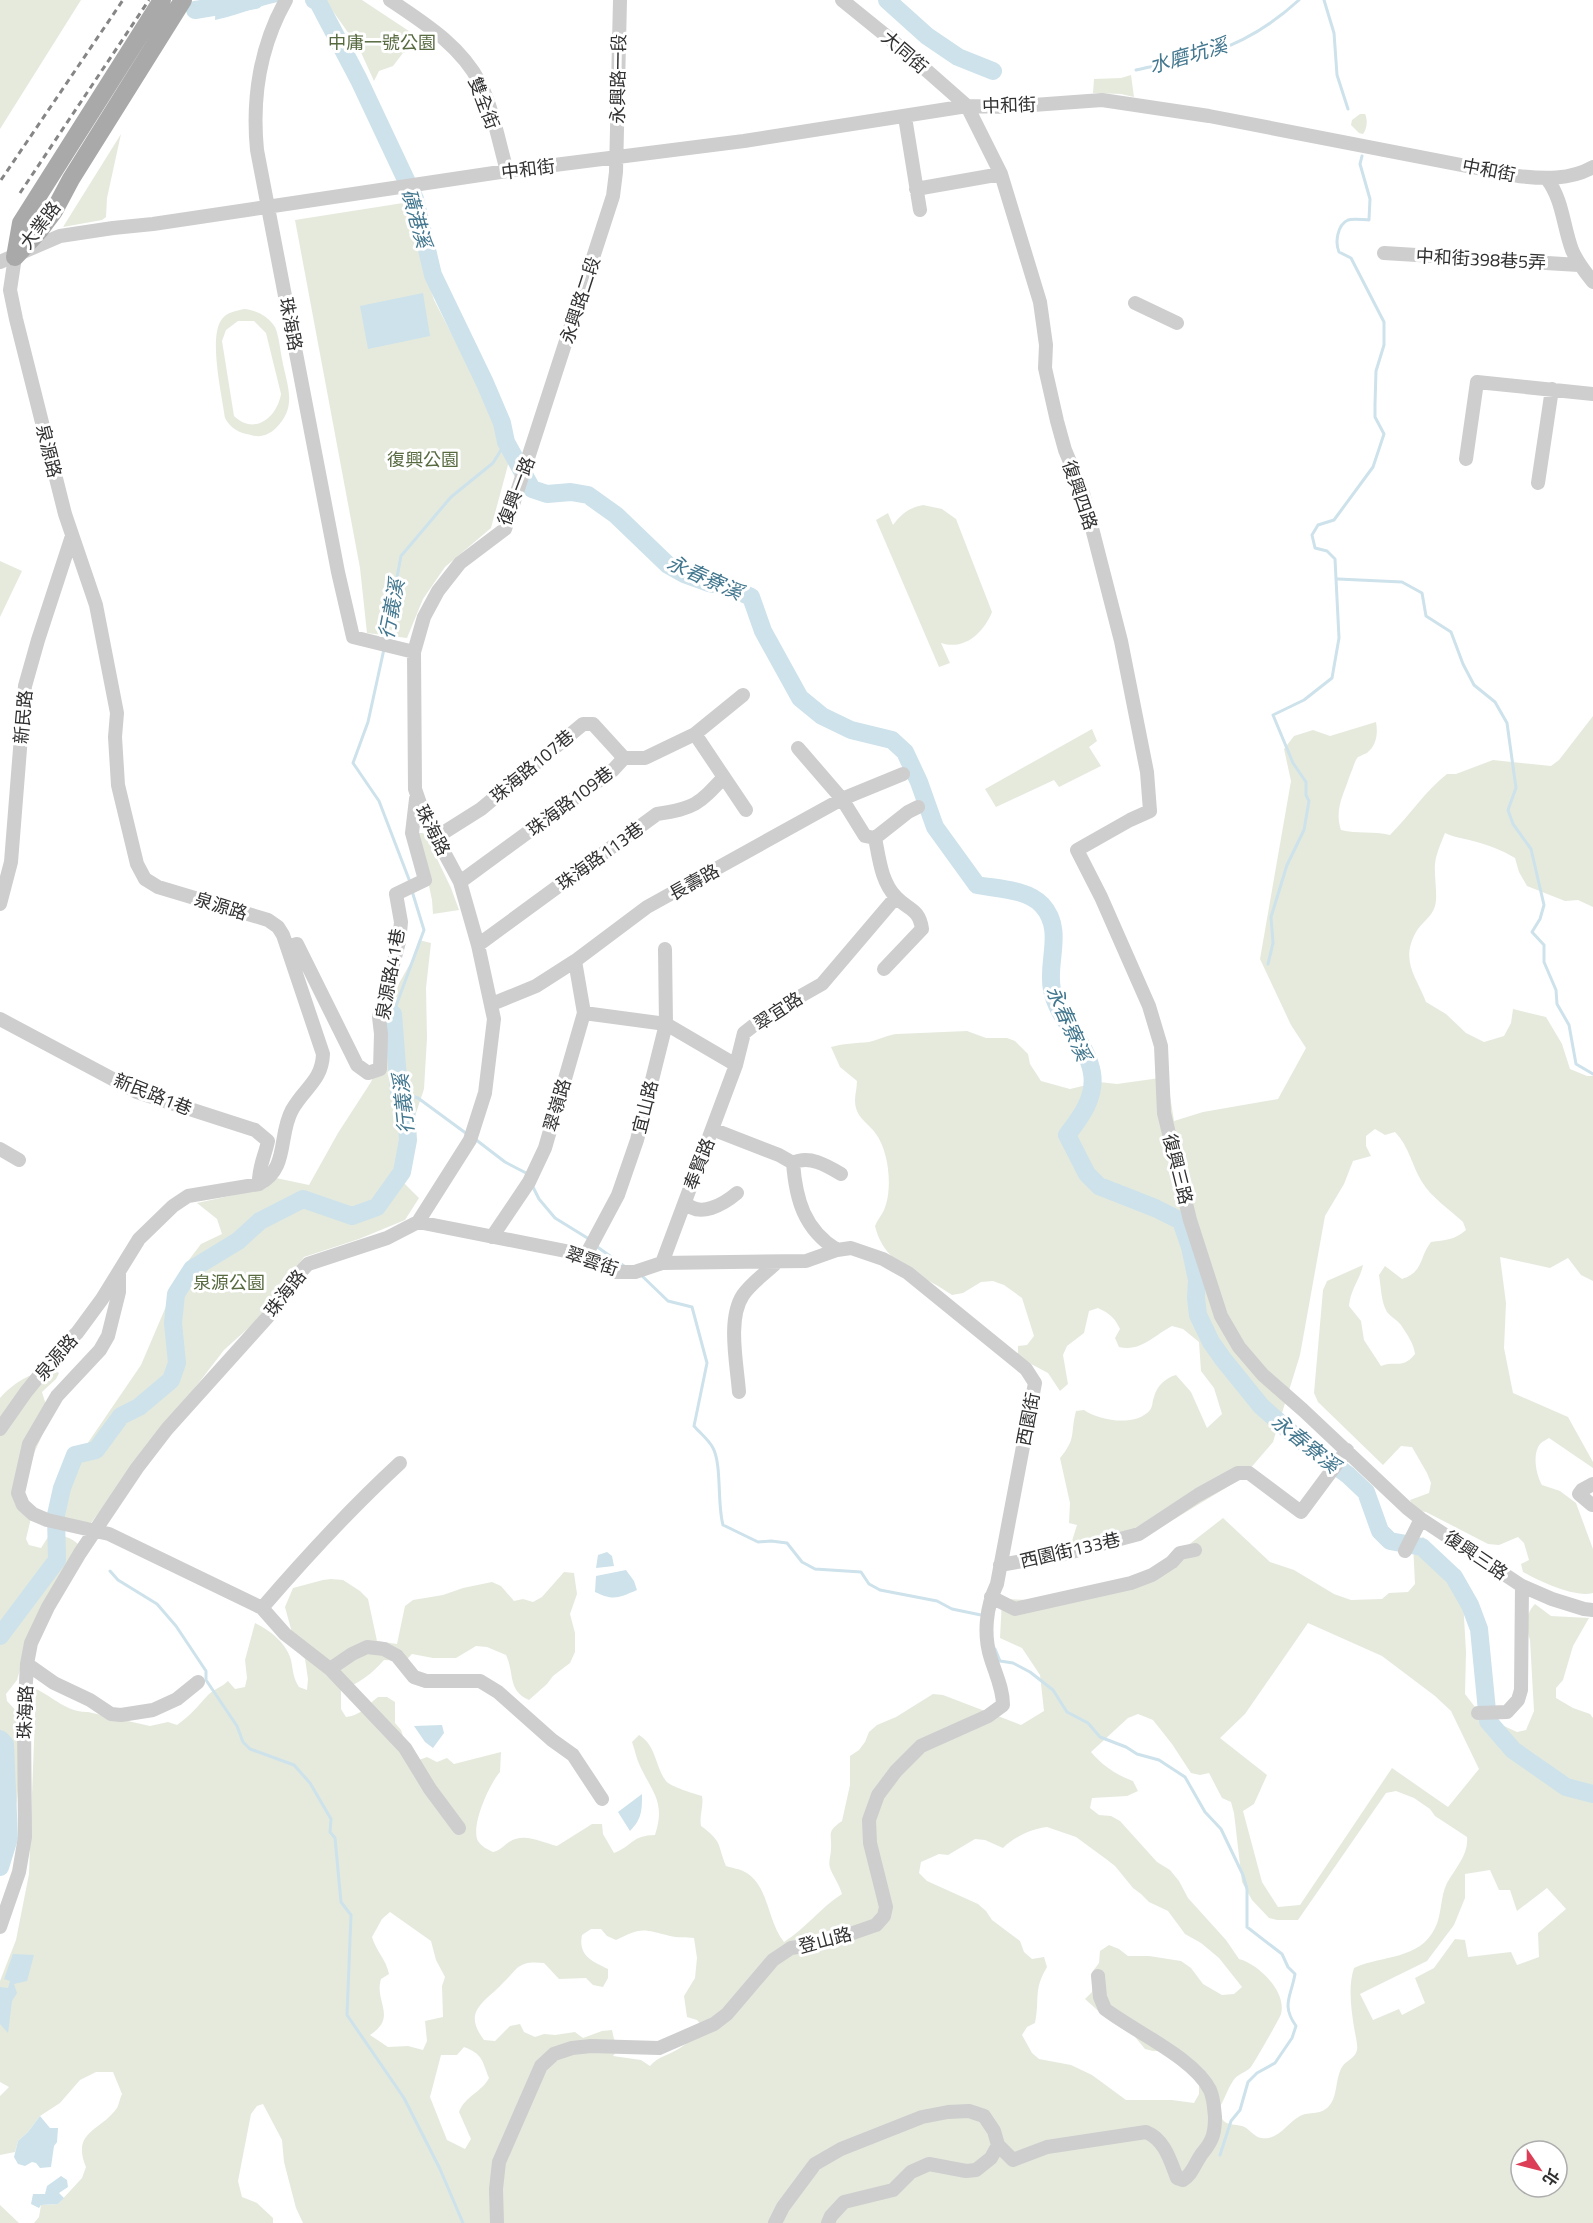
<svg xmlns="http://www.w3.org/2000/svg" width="1593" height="2223" viewBox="0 0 1593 2223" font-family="'Titillium Web','Noto Sans TC',sans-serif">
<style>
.green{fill:#e5eadd;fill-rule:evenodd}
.water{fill:#cde2eb}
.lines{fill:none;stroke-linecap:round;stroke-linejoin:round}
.stream{stroke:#cde2eb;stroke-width:3}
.river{stroke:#cde2eb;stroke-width:18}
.minor{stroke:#cecece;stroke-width:14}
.major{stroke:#a9a9a9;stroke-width:18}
.rail{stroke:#868686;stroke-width:3;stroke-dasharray:6 4.5;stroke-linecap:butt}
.labels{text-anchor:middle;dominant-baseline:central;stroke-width:6;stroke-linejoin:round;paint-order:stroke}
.park-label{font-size:18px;fill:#576a40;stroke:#fff}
.street-label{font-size:18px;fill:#313131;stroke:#fff}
.water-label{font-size:20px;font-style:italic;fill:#42778f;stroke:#fff}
</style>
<rect width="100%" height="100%" fill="#fff"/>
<path class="green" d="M0,0h81l-81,129z
M325,0h37l68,45 -27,8 -10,13 -14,5 -5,10 -15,-33z
M1131,75l3,22 -13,-3 -28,-1 1,-14 27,-1z
M1360,114h5c3,6 2,15 -2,20l-4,-1 -8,-8 1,-5z
M121,134l-14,64 -1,19 -4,3 -39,7z
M403,203l31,97 78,150 -21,78 -46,39 -22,32 -16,39 -40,-5 -7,-65 -65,-348z
M244,309c12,1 24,7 31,18 4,9 5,22 7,32 5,27 16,47 -6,69 -7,7 -16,10 -25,7 -12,-2 -21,-7 -26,-17 -3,-23 -17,-82 -3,-99 5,-7 14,-8 22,-10zM238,321h16l12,12 15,61c-4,23 -26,42 -47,22l-12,-75 4,-11z
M923,505l19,4 14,10 36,93c-8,20 -27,39 -51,31l9,20 -11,4 -63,-147 12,-7 5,12c9,-12 16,-17 30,-20z
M0,561l22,10 -22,46z
M1593,716v191l-15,-7 -13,1 -38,-15 -8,-14 -4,-14c-13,-8 -27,-13 -42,-17 -10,-3 -17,-3 -28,-8 -4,10 -9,21 -10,31 -1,12 3,32 0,42 -3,11 -14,17 -19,26 -16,29 0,44 10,70l20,12 20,19 18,9 20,-6 7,-13 2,-14 33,8 16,27 8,25 17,7h6v205l-12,-6 -13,-17 -18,10 -50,-11 6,46 -2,45 9,45 55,24 25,45v6l-44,-30c-3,2 -6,3 -9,6 -8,10 -4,31 2,41l18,6 16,12 17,46v44c-18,5 -54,-12 -70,-21l-2,-8 8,-4 -5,-17 -6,-6 -19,8 -11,-1 -62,-32 -12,-2 -4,-10 19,-7 2,-10 -4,-10 -15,-26 -11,-1 -18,19 -65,-63 -4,-9 9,-103 4,-9 36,-16c-3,15 -13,25 -14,41l12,15 3,19 17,26c16,-6 21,4 34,-12 -1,-10 -8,-20 -14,-29 -4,-5 -10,-8 -14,-13 -6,-10 -6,-25 -8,-37l6,-9 17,13c22,-7 17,-22 29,-37 14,-2 24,-2 35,-12l-3,-8c-13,-12 -32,-25 -41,-40 -10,-16 -13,-36 -27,-50l-10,3 -10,-6 -9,7v10l5,10 -18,5 -9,23 -19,32 -25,139 -27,87 -31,36 -102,62 -73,17 10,-32 -8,-2 1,-20 -10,-45c17,-20 10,-25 16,-47l8,-1c16,11 52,17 66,0 3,-4 2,-8 4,-13 3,-11 11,-19 22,-22l15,17 16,36 15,-14 -8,-26 -13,-17 -2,-29 -16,-13 -11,-3c-19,10 -31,26 -53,21l-4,-9 5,-9c-5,-11 -11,-16 -22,-21l-9,3 -5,22 -17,13 -4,9 5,29 -8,7 -12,-18 -30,-16v-11l9,-1 7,-9 -12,-38 -18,-13 -11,-4 -12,1 -18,11 -11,2c-31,-22 -67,-28 -77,-69 2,-6 7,-11 9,-16 9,-21 5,-58 -8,-76 -8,-12 -21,-16 -21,-34 0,-6 2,-12 2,-19l-17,-14 -9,-20c11,-3 25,-4 38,-5 10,-2 17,-7 28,-8l70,-3 19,7h21l8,3 13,13 2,10 11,17 29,8 29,-7 18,2 50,-7 7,44 29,-9 75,-13 28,-51 -15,-23 -31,-66 31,-178 -7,-32 10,-13 19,-6 17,6 46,-14c2,11 1,23 -9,31 -1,0 -8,4 -9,4 -4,5 -5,12 -8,18 -6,19 -16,34 -9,55 16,4 33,1 49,5 20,-20 35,-44 57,-61h9l37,-14 58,6 8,-6z
M1092,729l5,12 -8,6 12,19 -42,21 -5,-7 -58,27 -11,-18z
M418,833h5l3,3 25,52 8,22 -26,4 -1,-14z
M419,940l12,3 -5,45 1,50 -3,51 -19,57 -1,37 15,15 -14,22 -46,19 -55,18 -49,65 -31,28 -133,173 -41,-7 17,-53 16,-13 58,-85 41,-96 19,-25 21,-10 -5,-15 -20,-16 69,-15 10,-10 33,7 29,-52 33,-51 16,-40 6,-48 18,-32z
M50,1368l9,5 -3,6 -14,13 8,26 -15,33 -10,31v28l6,8 -5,21 3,6 12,3 9,-14c12,1 21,3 29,11l-51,97 -11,38 -11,14 1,7 13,14 1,49 -6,52 -15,32v-450c14,-16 30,-24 50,-30z
M1223,1518l47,44 24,8 40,24 17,6 31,-1 7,-6 19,-1 7,-8 -2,-40 10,-7 15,14 5,10 17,9 4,9 2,11 -3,10 3,52 -1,42 17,22 35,16 9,-2 8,-19 -4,-71c-4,-13 -5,-26 5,-36l16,12 38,2 -16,28 -10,34 -7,8v10l17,10 17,6 3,4v505h-1290l-7,-15 -12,-46 -2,-22 -19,-36 -6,2 -6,8 -13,67 4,16 15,6 16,15v5h-239l5,-6 2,-12 17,-1 24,-26 4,-11c-15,-36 15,-36 31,-59 2,-4 3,-10 5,-14l-9,-22h-17l-16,8 -20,23 -20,13 -12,16 -10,9 -3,11 -15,3v-59l9,-9 -9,-5v-101l16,-41 13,-66 7,-185c17,8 32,24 52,23l62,14 18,-4 9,3c13,-9 21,-19 31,-30 6,-6 14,-8 20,-14l7,8 10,-2 2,-9 -2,-18 10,-37c15,7 32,21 36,37 2,10 2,18 8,27l8,3 1,-11 -3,-20 -8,-8 -12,-44 8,-19 30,-8 8,-1 12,1 17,11 8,8 9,42 20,3 8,-38 8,-6 30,-5 20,-7 29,-6 9,4 13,15 9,-2 10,3 9,-5 22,-25 10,1 3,21 -7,20 5,19v19l-5,11 -17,13 -6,8 -18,16c-22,-10 -14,-26 -23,-45l-19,-8 -11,-1 -20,12h-23l-21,-4 -7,7 -21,-1c-11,13 -27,25 -43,30v19l5,8c16,-2 20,-11 32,-20h9l8,5v21l6,7 5,15 13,15 8,-3 10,5 10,-4 7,6 47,-12 -1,20c-10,11 -30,54 -22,69 4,6 9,8 15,11 8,-2 10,-6 16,-10 15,-10 32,0 48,4l35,-22h10l1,10 11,19c17,-6 18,-18 41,-18 11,-33 -3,-43 -15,-69 -4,-8 -5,-16 -8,-24l7,-7c17,10 16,31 27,46 3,5 29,13 36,15 2,11 -3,19 -1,30 22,16 16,18 25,40 6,2 14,3 19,6 24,13 22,49 39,70 21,-13 36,-34 58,-48 -3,-10 -9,-18 -12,-26 -2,-6 1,-13 1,-19 1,-16 -5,-17 11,-28l8,-36v-29l9,-6 6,-8 4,-10 8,-7 19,-8 37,-23 10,1 78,30 23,-14 -4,-36 -18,-27 -22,-10 2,-39 29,1 124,-29zM1308,1623l74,33 53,40 16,15 28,58 -31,38 -56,-39 -92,137 -22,2 -16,-25 -19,-71 11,-7 13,-29 -47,-37 25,-24zM1138,1714l15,6 19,24 19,29 9,2 9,-2 13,25 9,4 3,11 8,69 10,18 17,18 8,2h21l88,-127 10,-2 18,7 16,11 5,7 32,21c2,17 -12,32 -20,46 -7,14 -5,32 -12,45 -15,32 -53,27 -81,40 -6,18 -3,40 0,59 1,7 4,17 3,23 -2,9 -11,10 -15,17 -7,12 -4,29 -13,39 -9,10 -19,5 -29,10 -13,7 -22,25 -39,22 -7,-1 -12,-10 -19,-12 -15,-3 -18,0 -24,-16 6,-9 9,-20 15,-29 5,-8 13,-8 18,-14 3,-4 29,-49 30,-53 6,-23 -23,-50 -42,-55l-13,-19 -38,-42 -9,-17 -9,-11 -13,-8 -37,-41 -9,-5 -12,-1 -9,-7 2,-10 35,-2 11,-5 -5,-10c-17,-6 -31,-16 -42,-29l37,-34zM1047,1827l29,10 30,22 9,7 18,22 8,6 8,8 19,9 17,23 16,9 18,15 23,29 -8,7 -12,1 -19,-11 -12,-16 -10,-7 -32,-5h-21l-9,-7 -10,-4 -9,6 -1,12 -6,8 -1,21 -7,7 20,18 26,15 14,17 8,2h10l26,14 10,19v10l-5,9 -22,-3h-46l-34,-25 -21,-10 -32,-6 -7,-6 -10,-18 5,-8 8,-4c5,-24 -2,-33 12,-56l-3,-10 -12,2 -8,-7 -4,-11 -28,-21 -6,-9 -8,-7 -51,-23 -8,-8 2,-11 18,-8 9,1 27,-16 10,1 18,8c11,-11 28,-19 44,-21zM1490,1870l9,20h11l7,21 30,-23 19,21 -28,24 1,24 -22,8 -6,-13 -43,5 -3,-17 -10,-1 -21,29 -19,10 10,25 -23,12 -3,-6 -26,11 -13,-26 67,-33 27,-36 11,-27v-24zM390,1912l41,29 5,19 9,17 -3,9 1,31 -18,4 2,20 -4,9 -15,-4 -20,1 -18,-12c28,-18 4,-33 11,-56l8,-5c-3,-15 -13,-23 -17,-37l10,-18zM591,1929h10l6,7 9,4c26,-13 26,-11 54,-4 7,2 16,1 24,2l3,20 -2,20 -11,18 3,21 10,3 7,8c-8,7 -15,14 -24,20 -10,7 -22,8 -30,18l-9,-6 -28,-4 6,-8 -5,-9 -2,-9 -10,1 -19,7 -8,-6 -20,3 -11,-1 -9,3 -11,-5 -4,-8 -10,2 -15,15 -11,-1c-21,-28 -2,-36 17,-55 17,-16 16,-25 43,-22l15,16 27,-1 7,7 10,2 5,-9v-9c-17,-8 -30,-14 -26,-34zM464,2047c19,7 18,14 25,31 -7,14 -24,18 -30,34l12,27 -6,10 -18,-9 -17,-43 11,-42h16zM1521,2151h36v36h-36z
M0,2205l19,18h-19z"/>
<path class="water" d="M216,0h71c-25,4 -47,15 -72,20z
M423,293l7,43 -62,13 -8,-43z
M607,1552l5,4 2,10 -18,2 2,-13z
M626,1570l8,11 3,9c-19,8 -23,11 -42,2l1,-16z
M442,1725l2,8 -11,15 -8,-6 -11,-16z
M642,1794c0,16 0,25 -12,37l-12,-19z
M13,1954l21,1 -7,26 -13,3 3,9 -5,8 -4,32 -8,-9v-37l8,1 2,-7 -6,-2z
M40,2116l10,12h8l-1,14 -3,4 -3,21 -11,1 -4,-5 -4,-1 -7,4 -7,-2 -4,-7 4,-16 10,-9z
M61,2176l6,4 1,7 -9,6 5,5 -6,6 -17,1 -2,3 -8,-4 2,-10h12l2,-8z"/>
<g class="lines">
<path class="stream" d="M1324,0l10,33 3,42 11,34
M1136,70c25,-6 52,-9 77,-18 32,-11 61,-29 86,-52
M1338,579l64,3 20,11 4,23 25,16 12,32 11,21 21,17 12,21 9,65 -8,22 5,14 18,25 13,56 -4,14 -8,13 12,13v17l12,28 1,14 12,21 7,39 17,10
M385,642l16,-86 50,-59 42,-34 13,-21
M384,649l-16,73 -15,41 26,38 31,81
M1268,964l5,-21 -2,-26 16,-52 17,-35 5,-29 -3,-6v-13l-13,-19 -20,-48 31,-15 28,-22 7,-40 -4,-79 -8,-8 -12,-3 -3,-13 6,-10 16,-5 39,-53 11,-33 -9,-17v-13l1,-33 8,-26v-23l-33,-64 -12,-6c-4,-9 -2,-27 9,-32 6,-2 15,0 21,0l1,-21 -10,-35 2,-8
M393,1014l31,-84 -12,-39
M399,1092l19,6 49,36
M475,1139l30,23 21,11 2,4
M532,1185l7,14 16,19 34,21
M596,1246l28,20
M640,1274l28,27 24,6 15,56 -13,63c6,7 15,14 19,22 9,17 4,56 10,77l35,17 13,-1 16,2 15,19 13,7 46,3 8,12 11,6 57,11 15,8 29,6
M110,1571l8,9 39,24 19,22 30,45v9l31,46 6,16 7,7 44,16 16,18 21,36 -1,13 5,6 6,64 10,13 -4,100 57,83 36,71 23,54
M995,1649l5,12 13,2 17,9 23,18 14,22 21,11 12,14 26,10 11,7 22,6 26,17 20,35 16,17 22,46 4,14v38l35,27 6,13 7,7c-4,23 -14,31 1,52l-4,12 -17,25 -18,10 -9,9 -8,28 -9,11 -11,34"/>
<path class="river" d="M314,0l4,2 41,78 56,119 18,76 52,108 17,40 4,19 26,47 15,5 24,-2 17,3 28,20 52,50 16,9 25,9 18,3 24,11 12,34 37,67 22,18 29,14 41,10 13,12 14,30 16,45 42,58c21,4 50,4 65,20 23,25 4,57 10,85 6,30 35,52 40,83 4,24 -11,44 -25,62l20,39 12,12 56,22 26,13 9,26 7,33 -1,18 2,17 13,27 12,17 38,47 34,30 53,39 18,17 14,39 10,10 32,6 32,30 16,28 9,24 9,92 25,29 53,37 27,7
M887,0l40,36 31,21 35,14
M195,10l60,-10
M0,1636l57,-76 -1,-45 6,-27 13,-33 21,-5 25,-34 18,-9 32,-27 6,-17 -4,-40 3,-29 16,-25 46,-28 22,-20 43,-22 49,17 25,-9 25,-35 6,-32 -2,-30 -7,-18 -6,-78
M0,1739l5,5 4,94 -9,29"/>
<path class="minor" d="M286,0c-26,46 -34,99 -29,150l81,422 15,65 61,15
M390,0c34,23 70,45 90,83 13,26 19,60 27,88
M842,0l58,47 67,59 34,68 39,128 6,43 -1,23 12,53 8,29 18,43 38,148 26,131 3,39 -20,9 -53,30 24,47 48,109 12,40 3,67 26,107 31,96 18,31 24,28 40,35 104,98 14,11 101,67 30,13 32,10 9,1
M905,117l15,93
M1547,179c16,21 16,47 25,71 5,12 13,22 21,32
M916,189l85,-15
M1384,253l195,12
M0,262l60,-26 53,-8 40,-4 354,-53 237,-30 223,-35 40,1 95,-7 107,16 309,60c26,3 52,4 75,-9
M1135,303l42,20
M1466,459l11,-77 116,12
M1538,483l14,-94
M695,734l51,76
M798,748l44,51 23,37 10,2 33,-26 10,-5
M435,838l46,-29 102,-85h10l31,34
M875,838c4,19 6,44 21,59 12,13 23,11 26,32l-38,40
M460,882l153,-112 11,-12h21l50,-24 48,-39
M0,904l11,-42 14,-176 13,-46 34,-104
M478,945l179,-131c38,-6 41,-9 67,-37
M288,947l9,-3 60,121 11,8 12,-4 1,-35 -2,-17 20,-75 2,-20 -5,-28 29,-14 -13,-47 4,-34
M492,1004l44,-18 39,-25 72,-54 195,-108 61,-25
M584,1013l82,11 70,41
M0,1019l137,73 118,38 13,11c-3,15 -10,27 -9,43
M712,1129l67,26 14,8c3,37 11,66 44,87
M0,1149l19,11
M793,1163c16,-8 33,2 48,11
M685,1202c14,17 39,2 52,-9
M418,1222l168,33 31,17h18l27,-9 144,-2 31,-11 14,-2 32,11 25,14 118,96 9,14 -38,201c-11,23 -14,51 -6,75 5,16 12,30 12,46l-15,11 -67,30 -25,25 -18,24 -9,25 1,23 16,64 -2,9 -8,9 -52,18 -33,5 -18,12 -46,54 -13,10 -55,24 -68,-2 -19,2 -18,6 -13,12 -42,96 -3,27 1,34
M492,1237l37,-55 16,-34 39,-135 -9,-52
M586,1255l32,-60 19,-55 29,-116 -1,-75
M662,1263l74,-198 8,-32 23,-18 55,-31 74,-87
M119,1272v20l-11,44 -8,14 -43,46 -28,48 -11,49 5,12 10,9 14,6 62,14 153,74 23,26 45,35 22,-15 15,-7 17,2 13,7 17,21 12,4h54l18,11 54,48 21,15 29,44
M739,1392c-2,-28 -12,-73 4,-97 9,-13 23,-22 34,-33
M0,1429l26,-37 38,-47 13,-12 25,-34 37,-60 34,-33 15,-10 71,-12c30,-15 19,-49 33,-74 12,-22 30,-29 31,-56l-40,-119 -5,-8 -10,-7 -110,-33 -13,-8 -8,-15 -19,-79 -3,-48 2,-24 -21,-108 -31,-91 -49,-195 -6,-29 5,-33
M1592,1505l-13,-11 3,-4 11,-6
M1405,1551l16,-32
M1000,1565l64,-11 75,-20 59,-39 40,-22h11l52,39 46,-62
M991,1597l24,12 116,-26 21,-8 20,-13 8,-9 15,-3
M262,1608c44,-51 88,-99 138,-145
M27,1664l27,19 36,17 21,14 10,1 32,-5 24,-11 21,-17
M330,1669l75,79 25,41 29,39
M1478,1713l29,-1 11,-12 3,-10 1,-104
M0,1927l19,-55 6,-35 -1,-120 3,-53 4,-21 17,-36 32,-54 57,-85 30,-39 106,-118 21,-32 14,-15 79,-26 31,-16 52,-82 15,-47 9,-74 -16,-74 -18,-63 -36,-67 -9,-26 -1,-137 10,-35 14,-26 22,-28 45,-34 108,-333 3,-24 4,-172
M998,2145l15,15 34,-13 99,-15c19,8 24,28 31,46l6,2c10,-6 13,-20 21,-29 9,-11 11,-19 11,-34 -1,-9 -1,-18 -5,-27 -16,-32 -75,-58 -105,-81l-5,-12 -2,-21
M775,2223l8,-16 32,-43 26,-15 81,-32 26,-5 21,-1 15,5 10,15 4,14 -7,13 -15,12 -10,1 -37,-7 -18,8 -18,18 -49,12 -13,14 -3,7"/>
<path class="major" d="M15,257l24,-26 15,-20 17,-32 112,-179
M15,257l6,-34 141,-223"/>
<path class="rail" d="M1,180l122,-180
M20,193l129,-193"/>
</g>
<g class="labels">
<g class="park-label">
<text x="382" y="42">中庸一號公園</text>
<text x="423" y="459">復興公園</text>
<text x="229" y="1282">泉源公園</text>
</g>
<g class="street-label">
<text transform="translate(905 52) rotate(41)">大同街</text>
<text transform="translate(618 79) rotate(-89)">永興路一段</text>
<text transform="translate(484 103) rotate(69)">雙全街</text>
<text transform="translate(1009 105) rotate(-2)">中和街</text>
<text transform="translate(528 169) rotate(-7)">中和街</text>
<text transform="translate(1489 170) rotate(11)">中和街</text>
<text transform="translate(40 225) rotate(-53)">大業路</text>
<text transform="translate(1481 259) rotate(3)">中和街398巷5弄</text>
<text transform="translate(580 300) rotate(-72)">永興路二段</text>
<text transform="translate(291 324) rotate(79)">珠海路</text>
<text transform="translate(49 451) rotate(76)">泉源路</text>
<text transform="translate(516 491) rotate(-69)">復興一路</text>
<text transform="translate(1080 495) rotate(71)">復興四路</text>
<text transform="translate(23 717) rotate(-85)">新民路</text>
<text transform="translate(532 766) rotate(-40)">珠海路107巷</text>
<text transform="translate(570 801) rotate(-37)">珠海路109巷</text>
<text transform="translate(433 830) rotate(63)">珠海路</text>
<text transform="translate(600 856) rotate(-36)">珠海路113巷</text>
<text transform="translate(694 882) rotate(-29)">長壽路</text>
<text transform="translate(221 906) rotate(17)">泉源路</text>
<text transform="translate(390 974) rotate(-80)">泉源路41巷</text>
<text transform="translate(778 1011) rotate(-33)">翠宜路</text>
<text transform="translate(153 1094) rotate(22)">新民路1巷</text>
<text transform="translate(557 1105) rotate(-74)">翠嶺路</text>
<text transform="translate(645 1107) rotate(-76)">宜山路</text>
<text transform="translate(699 1164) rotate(-69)">奉賢路</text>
<text transform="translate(1178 1169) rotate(76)">復興三路</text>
<text transform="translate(592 1261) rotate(19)">翠雲街</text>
<text transform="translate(285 1293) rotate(-52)">珠海路</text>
<text transform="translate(56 1357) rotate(-49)">泉源路</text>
<text transform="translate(1028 1419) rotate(-79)">西園街</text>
<text transform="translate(1070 1550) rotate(-13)">西園街133巷</text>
<text transform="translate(1476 1555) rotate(34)">復興三路</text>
<text transform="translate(25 1712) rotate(-88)">珠海路</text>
<text transform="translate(825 1940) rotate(-15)">登山路</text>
</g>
<g class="water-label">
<text transform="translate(1188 55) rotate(-16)">水磨坑溪</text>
<text transform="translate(417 218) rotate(74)">磺港溪</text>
<text transform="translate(705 577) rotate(24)">永春寮溪</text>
<text transform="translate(391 609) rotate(-79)">行義溪</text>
<text transform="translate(1069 1023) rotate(66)">永春寮溪</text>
<text transform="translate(403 1104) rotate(-96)">行義溪</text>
<text transform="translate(1306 1443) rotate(39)">永春寮溪</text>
</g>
</g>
<g transform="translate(1539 2169) rotate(125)"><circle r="28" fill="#ffffff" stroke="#adadad" stroke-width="1.5"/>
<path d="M0-4.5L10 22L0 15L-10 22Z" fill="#dc3e57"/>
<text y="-9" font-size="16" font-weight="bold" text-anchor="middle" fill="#313131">北</text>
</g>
</svg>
